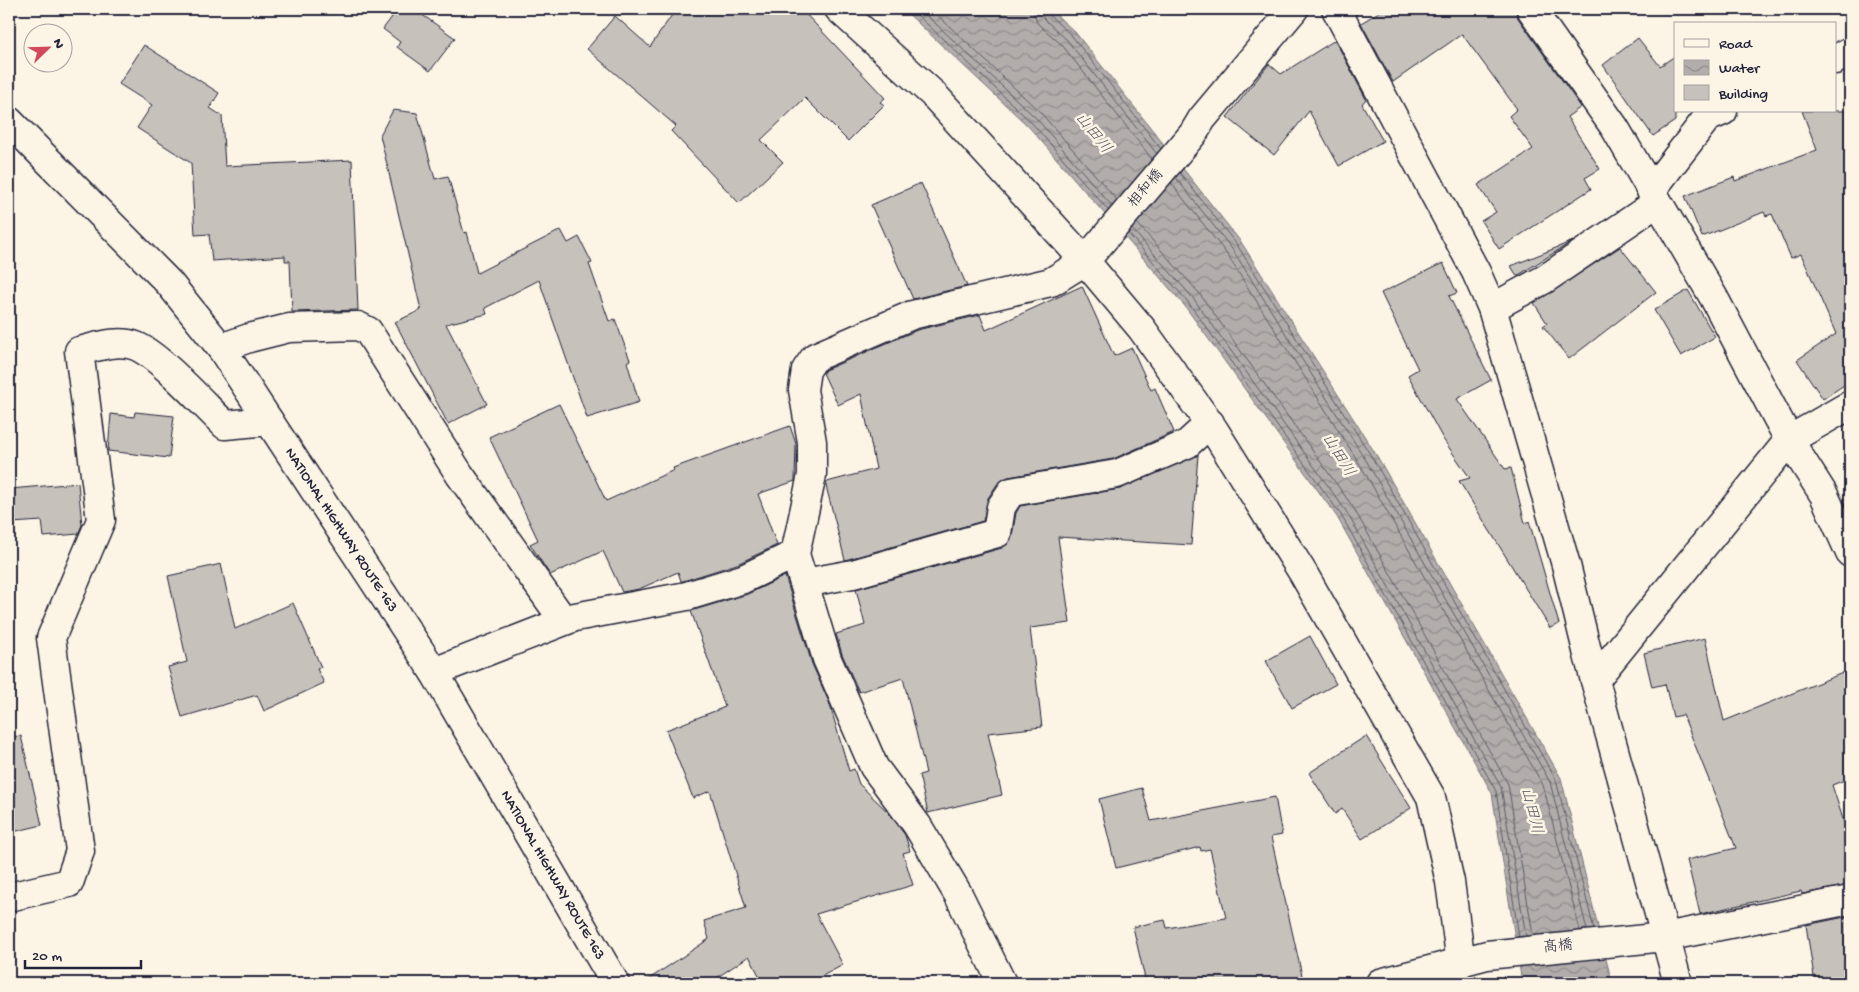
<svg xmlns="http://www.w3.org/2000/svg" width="1859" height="992" viewBox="0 0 1859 992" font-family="'Gochi Hand','Klee One',sans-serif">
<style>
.water{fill:url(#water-waves);stroke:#78757e}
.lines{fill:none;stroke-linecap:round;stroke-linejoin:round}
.shore{stroke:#5c5a68;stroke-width:1}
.building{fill:#c6c1bb;stroke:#22223b}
.street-casing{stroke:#22223b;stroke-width:31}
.secondary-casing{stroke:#22223b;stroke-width:31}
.highway-casing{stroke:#22223b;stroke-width:31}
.street{stroke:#fcf5e5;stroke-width:28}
.secondary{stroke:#fcf5e5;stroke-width:28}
.highway{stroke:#fcf5e5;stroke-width:28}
.labels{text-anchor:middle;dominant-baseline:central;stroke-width:5;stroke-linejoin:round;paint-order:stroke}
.street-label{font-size:15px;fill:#22223b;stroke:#fcf5e5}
.water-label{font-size:16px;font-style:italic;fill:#545362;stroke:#fcf5e5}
</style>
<defs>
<pattern id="water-waves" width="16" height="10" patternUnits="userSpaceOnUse" patternTransform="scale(1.25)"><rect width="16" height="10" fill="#b2adab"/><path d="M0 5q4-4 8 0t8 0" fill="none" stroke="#908c8c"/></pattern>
</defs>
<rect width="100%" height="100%" fill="#fcf5e5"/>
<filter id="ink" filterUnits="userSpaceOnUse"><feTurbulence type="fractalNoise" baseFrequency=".02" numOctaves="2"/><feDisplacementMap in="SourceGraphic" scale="10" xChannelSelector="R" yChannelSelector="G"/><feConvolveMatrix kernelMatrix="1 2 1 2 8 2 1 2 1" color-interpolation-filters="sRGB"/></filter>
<g filter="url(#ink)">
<path class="water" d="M903,9h147l25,23 166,210 136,214 184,322 51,205h-90l-30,-190 -155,-276 -153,-212 -156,-179z"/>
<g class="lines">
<path class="shore" d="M911,9l120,113 77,88
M920,9l116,109 76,88
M931,9l110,104 76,87
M1033,9l4,14 25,22 90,114
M1040,9l3,9 24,22 90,114
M1047,9l1,5 24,22 89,113
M1180,173l57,72 136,214 183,321 38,149
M1176,178l56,71 135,213 183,320 37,148
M1171,183l55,70 135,213 182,319 37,146
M1137,223l62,70 154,214 155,277 25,151
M1132,229l61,69 153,213 155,276 25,149
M1128,233l60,69 153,213 155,276 23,146"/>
</g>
<path class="building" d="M398,9h16l41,29 -25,33 -33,-24 3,-5 -17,-13z
M676,9h125l84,89 -5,4 4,3 -36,36 -43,-43 -44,42 22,22 -44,41 -68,-72 5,-5 -89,-77 28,-33 35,31z
M1384,9h131l3,9 63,89 -14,10 33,52 -15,9 6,11 -92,60 -18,-28 15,-9 -18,-27 55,-36 -24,-33 8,-7 -55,-75 -69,48 -32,-59z
M1638,38l22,28 15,-10v65l-22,15 -50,-71z
M1335,40l31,59 -4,5 21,37 -44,25 -30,-55 -35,44 -47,-38 42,-53 12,10z
M144,45l75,48 -9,15 12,8 3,50 127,-6 6,150 -66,2 -2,-51h-5v-5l-73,5 -3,-27 -14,1 -4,-72 -54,-35 15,-23 -33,-21z
M393,110l24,3 18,66 13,-3 16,57 3,-1 10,41 84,-43 7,13 11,-6 13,26 -3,1 20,57 6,-2 15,41 -3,2 12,40 -52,16 -48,-138 -54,28 2,6 -41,10 41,80 -39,20 -53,-102 26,-12 -41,-175z
M1802,111h48v270l-27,18 -26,-39 39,-26 -35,-80 -10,4 -19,-44 -6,2 -2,-4 -62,25 -17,-41 49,-19 1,4 82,-31z
M921,183l46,103 -54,13 -42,-94z
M1573,241l-56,35 -6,-10z
M1620,247l36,45 -87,67 -26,-33 4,-3 -13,-20z
M1443,263l14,30 -8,3 42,84 -34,19 48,70 6,-1 14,55 4,-2 30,103 -9,4 -91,-147 11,-3 -27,-39 -35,-64 10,-6 -37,-76z
M1082,286l32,70 18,-8 19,42 4,-2 19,44 -61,27 -105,18 -10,6 -10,15 -5,23 -138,39 -19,-74 1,-4 49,-13 -15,-75 -23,11 -15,-32 2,-3 92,-40 63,-15 6,15z
M1688,290l27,47 -34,19 -27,-46z
M559,404l47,97 68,-31 -1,-2 117,-42 6,18 -1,37 -37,13 19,51 -40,19 -54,17h-2l-3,-9 -39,17 -17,3 -19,-41 -53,24 -20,-31 8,-4 -49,-103z
M135,412l39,4 -5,42 -61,-7 3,-37 23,3z
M1198,455l-7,90 -133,-8 12,86 -40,5 12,99 -54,6 14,62 -74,18 -9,-38 7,-2 -23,-95 -44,14 -17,-38 -6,-20 29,-9 -9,-36 146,-41 6,-4 4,-8 4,-23 4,-7 100,-17z
M78,483l4,42 -4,9 -34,3 -2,-16 -30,2 -2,-34z
M221,564l14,65 58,-26 28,64 -4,2 7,14 -60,28 -7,-16 -75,22 -14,-50 19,-5 -19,-86z
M785,576l27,88 17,38 20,69 5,-2 5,15 29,28 17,23 5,16 -7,2 10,32 -97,29 27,51 -34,18h-46l-14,-27 -40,27h-66l66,-44 -5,-18 42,-13 -36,-117 -17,7 -27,-68 59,-23 -34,-96 57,-17z
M1310,636l26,48 -44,24 -26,-47z
M1705,638l19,83 126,-51v108l-18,7 18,56v44l-48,9 -1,-3 -101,23 -13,-54 49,-12 -53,-133 -10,2 -8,-33 -13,3 -8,-34z
M21,736l21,89 -33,8v-96z
M1366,736l45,72 -49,31 -20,-30 -7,5 -26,-41z
M1142,788l9,33 124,-24 7,38 -11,2 32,143 -17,3h-140l-13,-56 32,-7 2,8 59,-10 -16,-69 -9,2 -1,-4 -84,21 -17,-69z
M1850,916v67h-35l-9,-58z"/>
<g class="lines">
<g class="street-casing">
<path id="street" d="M839,9l94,85 152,167 57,68 72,101 89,143 128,224 19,85 11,81
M1531,9l84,119 99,170 75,142 35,55 26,58
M1835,60l15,-9
M1651,191l56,-73 16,-7
M1492,308l53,-29 113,-77
M221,348l28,-10 40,-10 69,-2 10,5 92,144 104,146
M795,554l32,105 47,108 43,58 41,69 44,89
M804,583l49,-9 144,-41 4,-26 10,-15 106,-18 70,-30 23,-21
M434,672l141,-55 112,-21 56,-17 52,-25 17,-79v-33l-9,-52 3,-20 9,-13 97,-42 139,-33 34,-21 108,-127 9,-15 92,-110
M1595,680l194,-240 61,-35
M9,897l60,-14 11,-32 -29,-213 50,-118 -22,-169c17,-4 40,-12 57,-5 24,10 68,59 89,79l44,-4
M1380,983l107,-28 178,-18 185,-37"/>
</g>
<g class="secondary-casing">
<path id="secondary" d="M1336,9l140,263 16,36 74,257 22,90 90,328"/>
</g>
<g class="highway-casing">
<g id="highway">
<path id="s1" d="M9,121l160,162 52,65 213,324 181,311"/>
</g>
</g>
<use href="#street" class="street"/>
<use href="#secondary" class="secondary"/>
<use href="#highway" class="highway"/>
</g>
</g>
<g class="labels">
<g class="street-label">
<text transform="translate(1146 189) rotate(-49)">相和橋</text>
<text stroke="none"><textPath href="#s1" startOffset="529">NATIONAL HIGHWAY ROUTE 163</textPath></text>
<text stroke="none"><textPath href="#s1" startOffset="934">NATIONAL HIGHWAY ROUTE 163</textPath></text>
<text transform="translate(1558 947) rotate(-6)">髙橋</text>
</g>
<g class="water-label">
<text transform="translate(1092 134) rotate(51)">山田川</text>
<text transform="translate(1337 456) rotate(58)">山田川</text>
<text transform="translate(1530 811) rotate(76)">山田川</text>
</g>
</g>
<rect width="1859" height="992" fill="none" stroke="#fcf5e5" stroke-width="30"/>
<rect x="15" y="15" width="1829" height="962" fill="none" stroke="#22223b" stroke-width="2" filter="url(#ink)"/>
<rect x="1674" y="22" width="162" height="90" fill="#fcf5e5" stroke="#a5a1a1"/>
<rect x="1684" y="39" width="25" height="8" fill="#fcf5e5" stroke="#a5a1a1"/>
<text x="1719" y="48" font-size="15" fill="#22223b">Road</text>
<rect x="1684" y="60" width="25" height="15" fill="url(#water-waves)" stroke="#a5a1a1"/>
<text x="1719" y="72" font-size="15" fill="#22223b">Water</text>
<rect x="1684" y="85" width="25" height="15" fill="#c6c1bb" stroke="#a5a1a1"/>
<text x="1719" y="98" font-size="15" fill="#22223b">Building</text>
<g transform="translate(48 48) rotate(67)"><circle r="24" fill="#fcf5e5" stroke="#a5a1a1"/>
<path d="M0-4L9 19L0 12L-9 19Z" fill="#d1495b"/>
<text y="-8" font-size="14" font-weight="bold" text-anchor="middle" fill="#22223b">N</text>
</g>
<path d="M25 960v8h116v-8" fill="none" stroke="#22223b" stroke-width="2.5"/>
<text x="32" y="960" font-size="15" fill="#22223b" stroke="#fcf5e5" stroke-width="4" paint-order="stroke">20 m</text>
</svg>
